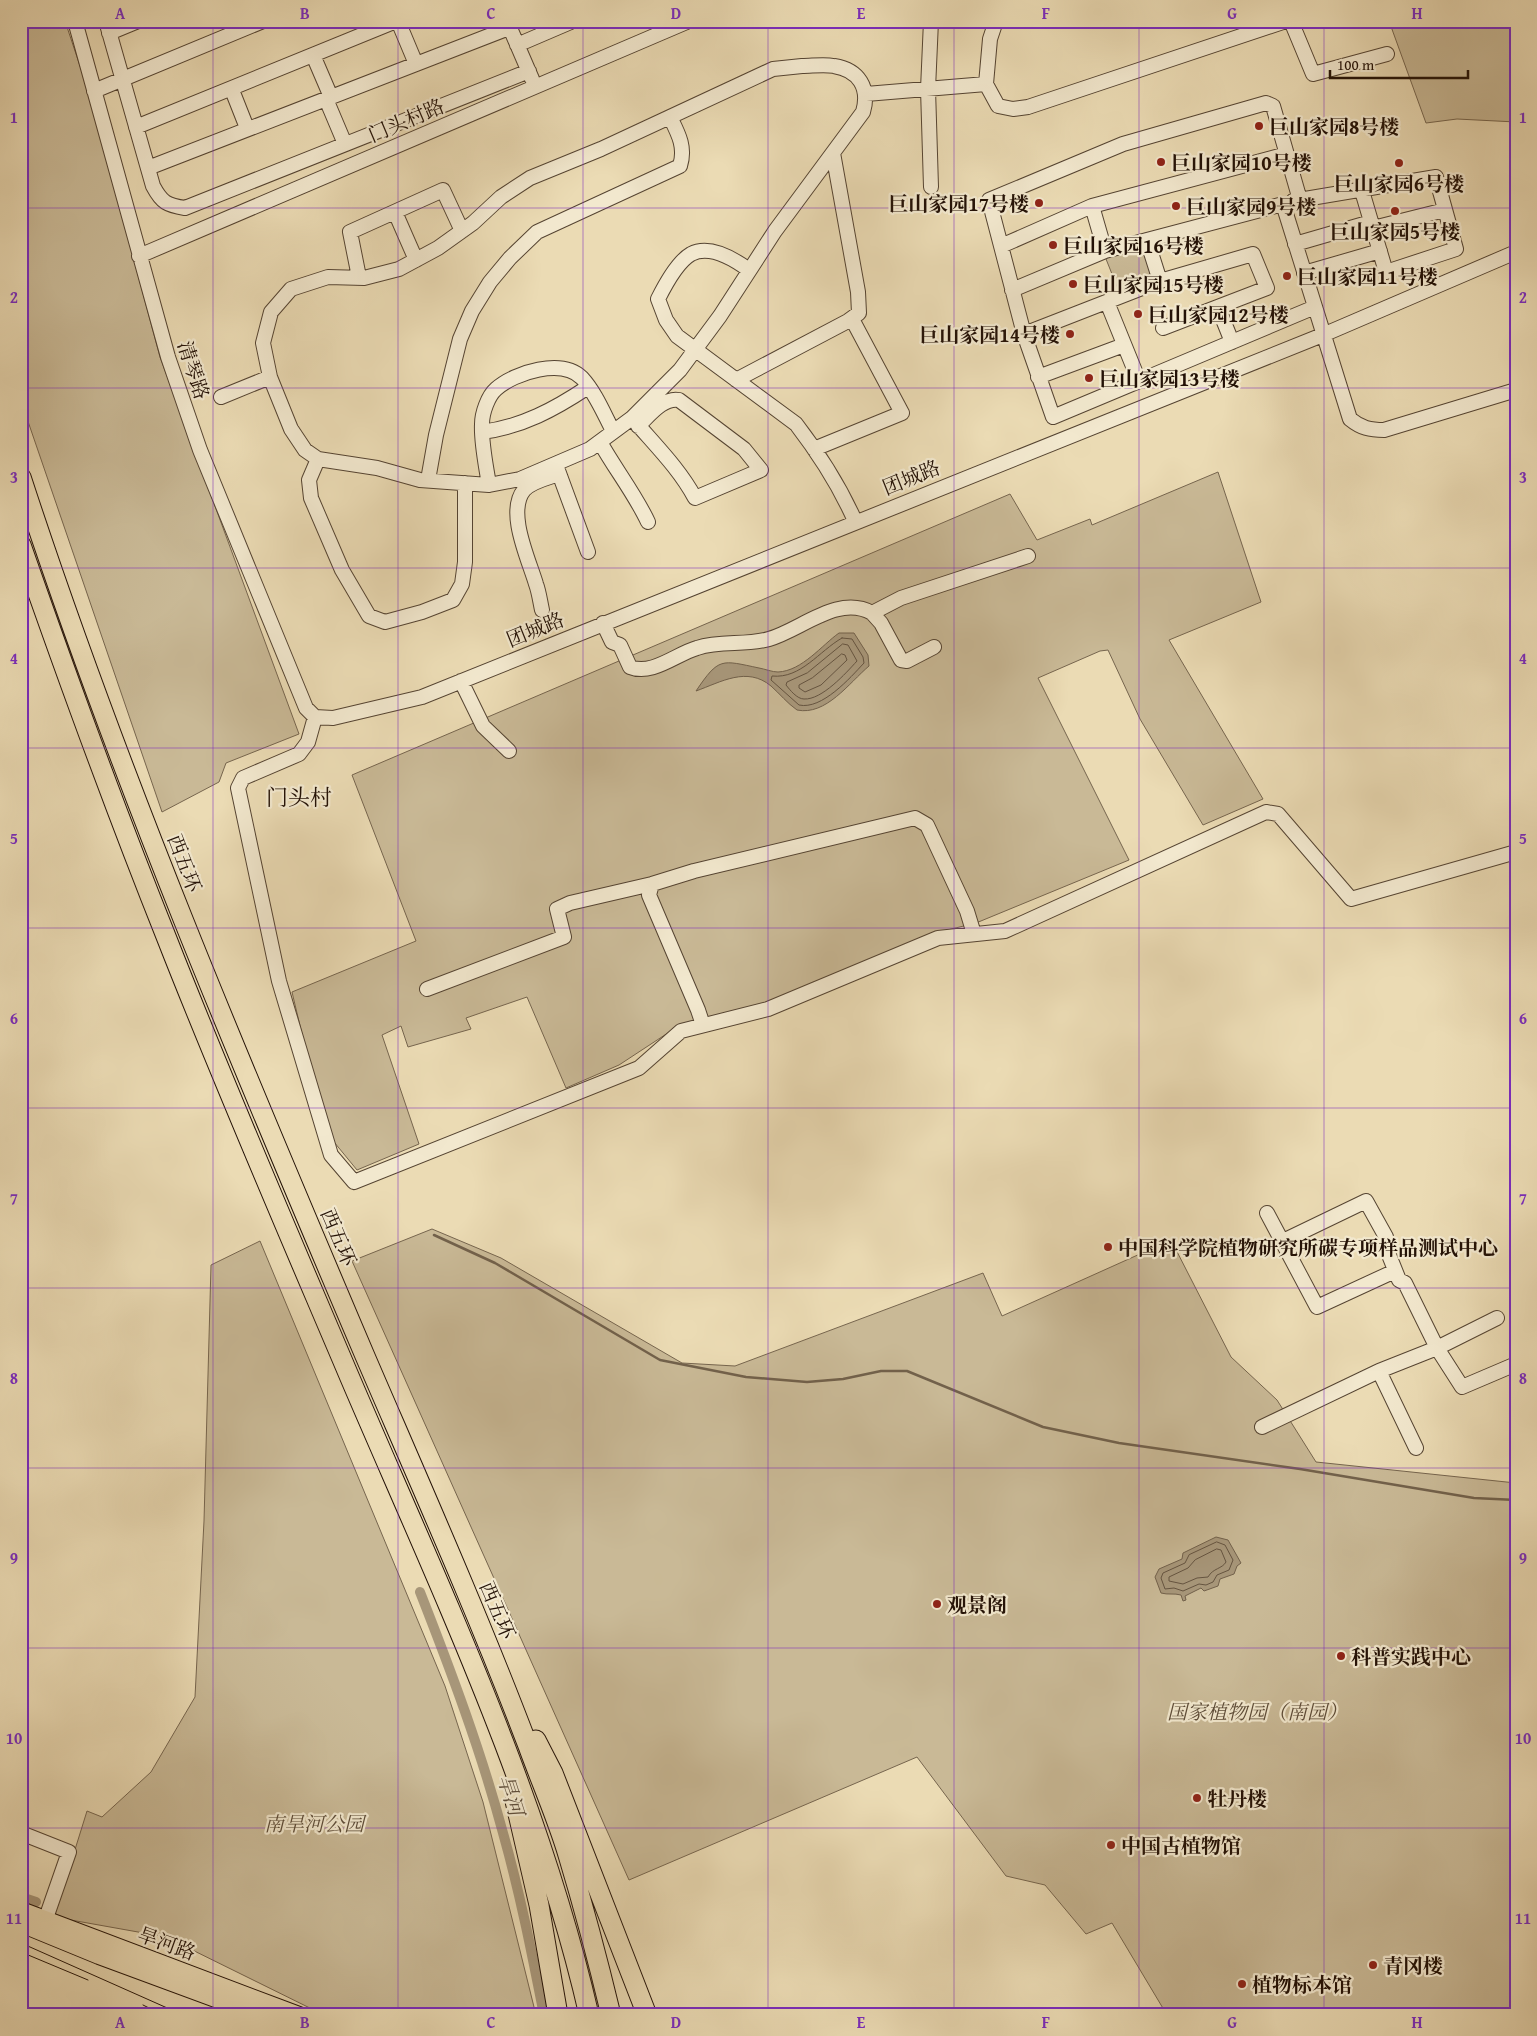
<svg xmlns="http://www.w3.org/2000/svg" width="1537" height="2036" viewBox="0 0 1537 2036" font-family="'Gentium Book Plus','Noto Serif SC',serif">
<style>
.green{fill:#c9b996;stroke:#76654e}
.water{fill:#a79679;stroke:#72614b}
.lines{fill:none;stroke-linecap:round;stroke-linejoin:round}
.shore{stroke:#655440;stroke-width:1}
.stream{stroke:#72614b;stroke-width:2.5}
.canal{stroke:#a79679;stroke-width:10}
.minor-casing{stroke:#554432;stroke-width:16}
.major-casing{stroke:#231106;stroke-width:18}
.highway-casing{stroke:#231106;stroke-width:21}
.minor{stroke:#f2e8ce;stroke-width:14}
.major{stroke:#ebdbb4;stroke-width:16}
.highway{stroke:#ebdbb4;stroke-width:19}
.tram{stroke:#231106;stroke-width:1}
.grid{fill:none;stroke:#7b2cbf;stroke-width:1;stroke-opacity:0.55}
.poi-dot{fill:#8f2418;stroke:#f2e8ce;stroke-width:2}
.labels{text-anchor:middle;dominant-baseline:central;stroke-width:4.5;stroke-linejoin:round;paint-order:stroke}
.street-label{font-size:20px;fill:#231106;stroke:#f2e8ce}
.poi-label{font-size:20px;font-weight:bold;fill:#231106;stroke:#f2e8ce;text-anchor:start}
.park-label{font-size:20px;font-style:italic;fill:#5d4c38;stroke:#f2e8ce}
.water-label{font-size:21px;font-style:italic;fill:#5e4d3a;stroke:#f2e8ce}
.quarter-label{font-size:22px;fill:#231106;stroke:#f2e8ce}
.neatline{fill:none;stroke:#7b2cbf;stroke-width:2}
.grid-label{font-size:16px;text-anchor:middle;font-weight:bold;fill:#7b2cbf}
</style>
<rect width="100%" height="100%" fill="#ebdbb4"/>
<filter id="stains"><feTurbulence type="fractalNoise" baseFrequency=".004" numOctaves="4"/><feColorMatrix values="0 0 0 0 .2 0 0 0 0 .09 0 0 0 0 .02 0 0 0 .5 -.17"/></filter>
<radialGradient id="worn" r=".72"><stop offset=".6" stop-color="#630" stop-opacity="0"/><stop offset="1" stop-color="#630" stop-opacity=".3"/></radialGradient>
<path class="green" d="M21,21h44l26,78 69,258 139,377 -73,29 -7,19 -57,30 -141,-411z
M1389,21h127v101l-59,-3 -31,4z
M1140,242l12,28 -5,7 -29,12 -14,-35z
M1218,472l43,130 -92,38 94,159 -60,26 -63,-106 -32,-69 -8,1 -62,27 91,182 -153,63 -41,10 -174,72 -81,20 -61,40 -53,23 -39,-91 -61,21 5,11 -63,18 -7,-21 -19,9 37,109 -62,26 -32,-39 -33,-139 124,-51 -64,-166 658,-281 27,46 53,-21 2,6z
M432,1229l69,29 181,105 53,3 248,-93 19,43 169,-76 60,117 46,43 39,62 200,21v532h-349l-55,-92 -26,11 -41,-49 -39,-9 -89,-119 -288,123 -277,-619z
M260,1241l185,445 38,116 53,213h-212l-158,-78 -112,-20 33,-106 15,6 49,-45 44,-75 9,-176 7,-256z"/>
<path class="water" d="M839,633h15l14,22 1,11c-20,17 -43,50 -72,44 -10,-7 -17,-16 -26,-24 -24,-20 -50,-4 -75,5 23,-34 25,-31 63,-23 6,1 13,4 19,4 24,-1 44,-27 61,-39z
M1216,1537l12,3 13,23 -4,3 -3,8 -14,5 -2,7 -14,5 -3,-3 -16,8 1,4 -3,1 -2,-6c-7,-2 -13,0 -20,-2l-6,-16 4,-8 23,-10 1,-6z"/>
<g class="lines">
<path class="shore" d="M842,638l10,1 11,18 1,6c-14,15 -42,47 -65,42l-28,-25 1,-4c29,3 47,-25 70,-38z
M843,644l5,1 9,16c-11,12 -35,39 -53,38 -7,0 -14,-9 -18,-14l1,-3 20,-9z
M842,654l3,1 2,5 -26,25 -16,7 -6,-4v-3l13,-7z
M1217,1542l8,3 8,15 -4,10 -12,5 -4,7 -7,3 -7,-1 -16,7 -9,-3 -9,1 -4,-11 2,-5 22,-10 4,-8z
M1217,1549l4,1 5,12c-4,7 -13,6 -18,15l-11,1 -14,6 -14,-3v-4l19,-9 7,-8z"/>
<path class="stream" d="M434,1235l61,28 165,97 86,17 61,5 36,-3 38,-8h26l136,56 76,16 181,26 174,29 42,2"/>
<path class="canal" d="M420,1592c31,79 61,159 83,241 17,60 29,121 41,182
M21,1897l15,5"/>
<g class="minor-casing">
<path id="minor" d="M75,21l93,336 32,93 106,258 9,9
M106,21l47,165c9,17 14,19 32,22l344,-137
M398,21l18,43
M507,21l25,58
M996,21l-6,18 -4,45 12,22 15,3 15,-2 258,-86
M1291,21l22,53 74,-20
M109,33l29,-12
M517,45l56,-24
M313,55l18,42
M802,66c10,0 22,-2 32,0 25,4 36,22 29,46l-88,119 -55,85 -40,54 -48,48 -42,31 -70,30 -31,6 -69,-5 -43,-12 -59,-9 -13,-9 -14,-21 -21,-52 -7,-34 8,-31 20,-23 37,-12 36,1 35,-9 39,-21 35,-25 28,-26 29,-19 71,-29 172,-80z
M232,90l15,38
M94,91l169,-70
M866,94l120,-10
M326,99l19,45
M136,127l260,-106
M148,168l361,-140
M931,187l-3,-98 3,-68
M1293,201l143,-24 20,72 -70,23 -24,-81
M1092,206l13,45
M395,212l21,48
M1373,228l72,-18
M1295,244l76,-22
M1001,246l91,-40 195,-52
M139,256l550,-235
M749,270c-15,-11 -39,-26 -58,-16 -14,8 -26,31 -33,45l8,21 11,16 119,88c23,30 44,63 59,97
M1304,273l76,-22
M359,277l-9,-45 93,-42 19,41
M1012,290l93,-39 42,-11
M1107,302l32,79 -86,36 -29,-83 136,-53
M1218,307l14,35
M1163,328l104,-40 -14,-34 -93,27 -13,-41 136,-36 67,215c11,9 20,11 34,11l132,-40
M1024,334l-35,-134 134,-56 143,-41 7,3 27,94
M1038,377l86,-32
M736,380l112,-59 11,-8 -1,-21 -25,-139
M1139,381l176,-74
M221,397l49,-20
M632,418c22,26 47,50 63,80l66,-28 -17,-21 -65,-49c-16,-3 -30,16 -41,26
M482,432c40,-5 73,-23 106,-45
M600,442c15,27 35,52 48,80
M814,449l88,-36 -50,-94
M318,459l-9,21 2,18 31,72 27,46 16,6 37,-10 31,-12 9,-16 3,-22v-79
M556,465l32,87
M428,480l8,-45 24,-96 12,-28 18,-29 20,-24 27,-26 143,-66c6,-19 -2,-33 -10,-49
M489,485c-3,-20 -8,-42 -7,-61 0,-11 6,-28 14,-35 19,-17 66,-31 86,-11 13,14 22,36 31,53
M542,610c-2,-9 -3,-18 -6,-26 -7,-24 -30,-72 -12,-94 8,-9 24,-12 35,-16
M872,613l9,10 20,37 6,1 27,-14
M603,623l9,19 8,3 10,22c22,9 46,-13 67,-19 24,-8 48,-2 72,-9 32,-9 69,-45 103,-26l29,-15 127,-42
M461,681l22,45 26,25
M315,717l-7,25 -9,12 -56,24 -5,10 41,193 52,174 23,27 285,-114 42,-37 87,-22 170,-71 67,-7 261,-119 12,2 73,85 165,-47
M315,717l18,1 89,-21 903,-363 191,-82
M652,884l-3,11 49,115 5,15
M427,989l137,-52 -7,-28 13,-6 82,-19 42,-13 221,-53 12,7 40,86 7,23
M1267,1213l50,94 78,-36
M1283,1241l83,-40 20,36 -1,8 14,35 6,3 32,65 25,39 54,-23
M1379,1371l37,77
M1262,1427l117,-56 58,-23 60,-30
M21,1833l48,19 -23,66"/>
</g>
<g class="major-casing">
<path id="major" d="M21,1910l278,105
M21,1924l78,32 160,59"/>
</g>
<g class="highway-casing">
<path id="highway" d="M21,477c98,300 221,590 344,879 56,130 113,258 163,390 13,36 29,72 40,109 16,53 30,106 43,160
M21,545c46,132 94,264 146,394 58,148 121,293 183,439 89,208 188,415 239,637
M536,1740l17,33 94,242
M515,1801l24,104 19,110"/>
</g>
<use href="#minor" class="minor"/>
<use href="#major" class="major"/>
<use href="#highway" class="highway"/>
<path class="tram" d="M21,1943l162,72
M21,1952l67,28
M143,2005l20,10"/>
</g>
<path class="grid" d="M213,21v1994M398,21v1994M583,21v1994M768,21v1994M954,21v1994M1139,21v1994M1324,21v1994M21,208h1495M21,388h1495M21,568h1495M21,748h1495M21,928h1495M21,1108h1495M21,1288h1495M21,1468h1495M21,1648h1495M21,1828h1495"/>
<g class="poi-dot">
<circle cx="1259" cy="126" r="5"/>
<circle cx="1161" cy="162" r="5"/>
<circle cx="1399" cy="163" r="5"/>
<circle cx="1039" cy="203" r="5"/>
<circle cx="1176" cy="206" r="5"/>
<circle cx="1395" cy="211" r="5"/>
<circle cx="1053" cy="245" r="5"/>
<circle cx="1287" cy="276" r="5"/>
<circle cx="1073" cy="284" r="5"/>
<circle cx="1138" cy="314" r="5"/>
<circle cx="1070" cy="334" r="5"/>
<circle cx="1089" cy="378" r="5"/>
<circle cx="1108" cy="1247" r="5"/>
<circle cx="937" cy="1604" r="5"/>
<circle cx="1341" cy="1656" r="5"/>
<circle cx="1197" cy="1798" r="5"/>
<circle cx="1111" cy="1845" r="5"/>
<circle cx="1373" cy="1965" r="5"/>
<circle cx="1242" cy="1984" r="5"/>
</g>
<g class="labels">
<g class="street-label">
<text transform="translate(406 120) rotate(-23)">门头村路</text>
<text transform="translate(194 370) rotate(72)">清琴路</text>
<text transform="translate(911 477) rotate(-22)">团城路</text>
<text transform="translate(535 629) rotate(-22)">团城路</text>
<text transform="translate(185 863) rotate(69)">西五环</text>
<text transform="translate(339 1237) rotate(67)">西五环</text>
<text transform="translate(498 1610) rotate(67)">西五环</text>
<text transform="translate(167 1943) rotate(20)">旱河路</text>
</g>
<g class="poi-label">
<text x="1269" y="126">巨山家园8号楼</text>
<text x="1171" y="162">巨山家园10号楼</text>
<text x="1399" y="183" text-anchor="middle">巨山家园6号楼</text>
<text x="1029" y="203" text-anchor="end">巨山家园17号楼</text>
<text x="1186" y="206">巨山家园9号楼</text>
<text x="1395" y="231" text-anchor="middle">巨山家园5号楼</text>
<text x="1063" y="245">巨山家园16号楼</text>
<text x="1297" y="276">巨山家园11号楼</text>
<text x="1083" y="284">巨山家园15号楼</text>
<text x="1148" y="314">巨山家园12号楼</text>
<text x="1060" y="334" text-anchor="end">巨山家园14号楼</text>
<text x="1099" y="378">巨山家园13号楼</text>
<text x="1118" y="1247">中国科学院植物研究所碳专项样品测试中心</text>
<text x="947" y="1604">观景阁</text>
<text x="1351" y="1656">科普实践中心</text>
<text x="1207" y="1798">牡丹楼</text>
<text x="1121" y="1845">中国古植物馆</text>
<text x="1383" y="1965">青冈楼</text>
<text x="1252" y="1984">植物标本馆</text>
</g>
<g class="park-label">
<text x="1257" y="1711">国家植物园（南园）</text>
<text x="314" y="1823">南旱河公园</text>
</g>
<g class="water-label">
<text transform="translate(511 1795) rotate(72)">旱河</text>
</g>
<g class="quarter-label">
<text x="299" y="797">门头村</text>
</g>
</g>
<rect width="1537" height="2036" fill="none" stroke="#ebdbb4" stroke-width="55"/>
<path d="M1330 70v8h138v-8" fill="none" stroke="#231106" stroke-width="2.5"/>
<text x="1337" y="70" font-size="15" fill="#231106" stroke="#f2e8ce" stroke-width="4" paint-order="stroke">100 m</text>
<rect x="28" y="28" width="1482" height="1980" class="neatline"/>
<g class="grid-label">
<text x="120" y="19">A</text>
<text x="305" y="19">B</text>
<text x="491" y="19">C</text>
<text x="676" y="19">D</text>
<text x="861" y="19">E</text>
<text x="1046" y="19">F</text>
<text x="1232" y="19">G</text>
<text x="1417" y="19">H</text>
<text x="14" y="123">1</text>
<text x="1523" y="123">1</text>
<text x="14" y="303">2</text>
<text x="1523" y="303">2</text>
<text x="14" y="483">3</text>
<text x="1523" y="483">3</text>
<text x="14" y="664">4</text>
<text x="1523" y="664">4</text>
<text x="14" y="844">5</text>
<text x="1523" y="844">5</text>
<text x="14" y="1024">6</text>
<text x="1523" y="1024">6</text>
<text x="14" y="1204">7</text>
<text x="1523" y="1204">7</text>
<text x="14" y="1384">8</text>
<text x="1523" y="1384">8</text>
<text x="14" y="1564">9</text>
<text x="1523" y="1564">9</text>
<text x="14" y="1744">10</text>
<text x="1523" y="1744">10</text>
<text x="14" y="1924">11</text>
<text x="1523" y="1924">11</text>
<text x="120" y="2028">A</text>
<text x="305" y="2028">B</text>
<text x="491" y="2028">C</text>
<text x="676" y="2028">D</text>
<text x="861" y="2028">E</text>
<text x="1046" y="2028">F</text>
<text x="1232" y="2028">G</text>
<text x="1417" y="2028">H</text>
</g>
<rect width="100%" height="100%" filter="url(#stains)"/>
<rect width="100%" height="100%" fill="url(#worn)"/>
</svg>
